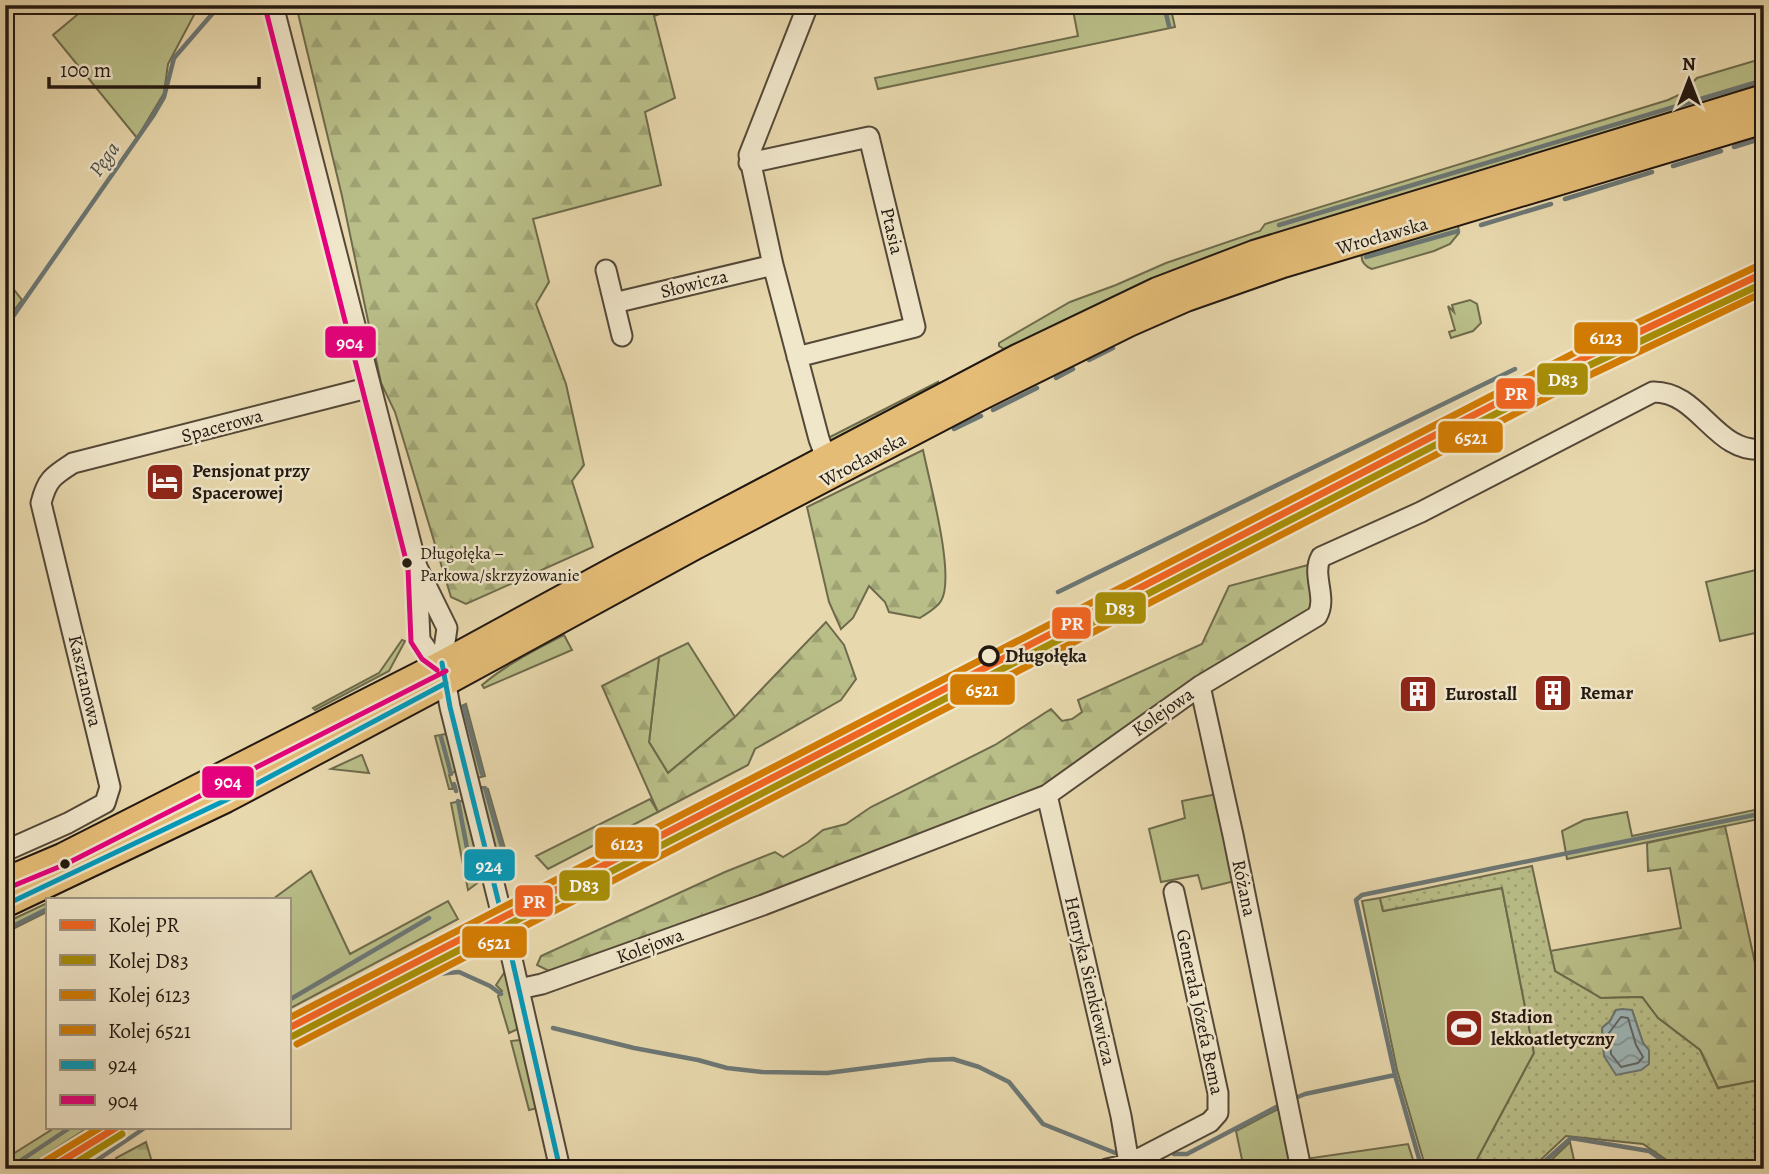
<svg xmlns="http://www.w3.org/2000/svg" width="1769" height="1174" viewBox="0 0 1769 1174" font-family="Alegreya,serif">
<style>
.grass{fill:#b9be88;stroke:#6e6b4c;stroke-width:2}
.forest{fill:url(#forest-firs);stroke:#6e6b4c;stroke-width:2}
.park{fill:url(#park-dots);stroke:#6e6b4c;stroke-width:2;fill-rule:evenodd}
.water{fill:url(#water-waves);stroke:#6c7775;stroke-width:2}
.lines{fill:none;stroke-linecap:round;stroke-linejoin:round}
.shore{stroke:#606764;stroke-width:2}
.stream{stroke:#6c7775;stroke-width:4.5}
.minor-casing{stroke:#544838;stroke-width:23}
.major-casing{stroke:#221811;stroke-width:28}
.minor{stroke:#f0e6ca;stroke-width:19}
.major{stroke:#e4bc76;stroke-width:24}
.bus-1-casing{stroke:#f0e6ca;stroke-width:10}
.bus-2-casing{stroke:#f0e6ca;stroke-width:10}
.bus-1{stroke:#039abb;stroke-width:5}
.bus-2{stroke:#e5007d;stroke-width:5}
.rail-1-casing{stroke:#f0e6ca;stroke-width:12}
.rail-2-casing{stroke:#f0e6ca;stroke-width:12}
.rail-3-casing{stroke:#f0e6ca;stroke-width:12}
.rail-4-casing{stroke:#f0e6ca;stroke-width:12}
.rail-1{stroke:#f26522;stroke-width:7}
.rail-2{stroke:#a78e07;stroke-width:7}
.rail-3{stroke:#d37c03;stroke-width:7}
.rail-4{stroke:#d37c03;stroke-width:7}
.bus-dot{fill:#221811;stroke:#f0e6ca;stroke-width:2.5}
.stop-dot{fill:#f0e6ca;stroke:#221811;stroke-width:3.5}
.labels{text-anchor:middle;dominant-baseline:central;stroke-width:5;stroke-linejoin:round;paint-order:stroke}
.bus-label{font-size:17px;fill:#221811;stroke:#f0e6ca;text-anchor:start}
.street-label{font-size:19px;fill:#221811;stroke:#f0e6ca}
.poi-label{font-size:19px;font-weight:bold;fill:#221811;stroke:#f0e6ca;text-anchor:start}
.stop-label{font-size:19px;font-weight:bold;fill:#221811;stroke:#f0e6ca;text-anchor:start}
.water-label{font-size:21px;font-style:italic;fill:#4d4f4b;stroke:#f0e6ca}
.line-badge{stroke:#f0e6ca;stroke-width:2.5}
.badge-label{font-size:19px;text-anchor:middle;font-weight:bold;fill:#fff}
</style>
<defs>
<pattern id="forest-firs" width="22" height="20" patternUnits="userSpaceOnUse" patternTransform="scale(1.75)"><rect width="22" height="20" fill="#b9be88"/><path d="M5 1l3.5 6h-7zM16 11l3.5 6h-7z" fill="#9fa374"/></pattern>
<pattern id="park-dots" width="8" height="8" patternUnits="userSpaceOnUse" patternTransform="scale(1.75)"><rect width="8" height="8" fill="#b9be88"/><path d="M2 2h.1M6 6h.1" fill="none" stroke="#9fa374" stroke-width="1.8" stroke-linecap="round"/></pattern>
<pattern id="water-waves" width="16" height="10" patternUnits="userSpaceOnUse" patternTransform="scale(1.75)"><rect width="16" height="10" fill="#9eb6b7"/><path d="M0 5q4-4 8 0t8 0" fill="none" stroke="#809393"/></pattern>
</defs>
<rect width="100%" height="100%" fill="#e8d8ad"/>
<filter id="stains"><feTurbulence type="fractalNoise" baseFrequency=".00286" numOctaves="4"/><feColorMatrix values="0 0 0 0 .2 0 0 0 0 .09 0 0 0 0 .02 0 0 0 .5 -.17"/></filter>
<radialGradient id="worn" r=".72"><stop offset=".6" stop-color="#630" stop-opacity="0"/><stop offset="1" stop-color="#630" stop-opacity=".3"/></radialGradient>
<path class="grass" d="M89,5h95l10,10 -26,49 -4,29 -27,45 -84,-103z
M1072,5h98l5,22 -297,62 -3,-11 203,-42z
M1764,58v31l-760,260 -5,-3v-3l71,-41 46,-17 50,-22 94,-32 5,-7 403,-124 13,-6 16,-16z
M1454,221l4,4 1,8 -9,11 -16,7 -62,18c-8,-3 -12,-8 -10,-17z
M1470,300l7,4 4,19 -8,8 -22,7 -2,-6 6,-2 -7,-24 6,6 -2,-7z
M938,382v4l-104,57 -8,-4z
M1764,568v63l-44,10 -14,-59z
M564,635l8,15 -88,38 -2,-3c25,-21 53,-35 82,-50z
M402,640l3,1 -16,30 -74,39 -2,-2 66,-35z
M688,643l47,74 -67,56 -19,-31 10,-85z
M466,704l19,72 -8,2 -18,-71z
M446,734l13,35 -10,6 4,14h-4l-14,-53z
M482,787l6,2 22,77 -4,14 -5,-2 -20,-89z
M1217,794l18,87 -33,8 -4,-14 -37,7 -12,-53 36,-11 -3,-17z
M650,799l8,13 -110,57 -12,-13z
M467,800l17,78 -16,12 -17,-87z
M1764,808v10l-197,41 -5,-28 22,-11 43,-8 5,24z
M311,871l39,83 98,-53 10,18 -169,90v-110h-16z
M1502,888l32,165 -62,116h-46l-29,-99 -35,-169 18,-3 3,13z
M47,903v9l-42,21v-10z
M506,970l12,59 -9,4 -11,-37 4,-5 -6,-6z
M520,1040h3l15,68 -9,2 -18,-69z
M1282,1107l13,62h-51l-8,-38z
M56,1127h33l-65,42h-19v-10z
M1570,1142l6,27h-34z
M1408,1144l8,25h-108l-3,-10z"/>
<path class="forest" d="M296,5h389l-31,11 21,82 -30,14 16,73 -128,34 16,63 -13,22 30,80 18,81 -12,16 21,66 -127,57 -15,-7 -56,-185 -14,-29 -39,-187z
M5,278l17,22 -17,22z
M923,450c6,30 33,127 18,151 -4,7 -15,13 -21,17l-31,-6 -4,-10 -16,-16 -16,32 -12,11 -12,-27 -22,-95z
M1308,565l5,20 -1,25 -280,186 -322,119 -161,56 -12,-6 4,-9 184,-84 50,-20 8,5 25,-15 15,-12 23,-6 25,-17 124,-62 56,-36 11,12 10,-2 10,-7 -4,-12 124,-56 27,-58z
M826,622l18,23 12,34 -15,21 -86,49 -7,16 -90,47 -56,-126 57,-29 -10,85 19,31 67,-56z
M362,755l7,18 -38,-4 30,-14z
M1725,826l39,178v75l-46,9 -18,-38 -42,-32 -16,-21 -41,1 -46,-27 -5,-20 131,-23 -11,-60 -22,3 -1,-28z
M146,1142l8,27h-35l-3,-11z"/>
<path class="park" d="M1532,866l23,105 46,27 41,-1 16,21 42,32 18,38 46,-9v57l-1,-4 -4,1 5,36h-84l-37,-25 -77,-8 -35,33h-59l62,-116 -32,-165 -119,23 -3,-13zM1616,1010h16l11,33 -39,13 -2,-28 8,-7z"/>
<path class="water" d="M1622,1009l10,1 11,33 6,7v14l-8,6 -25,5 -12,-19 -2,-28 8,-7 6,-11z"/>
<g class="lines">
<path class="shore" d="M1621,1017l7,1 8,27 7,12 -5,6 -17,4 -10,-13 -2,-21z"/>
<path class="stream" d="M1164,5l5,21
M1734,147l29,-9
M1673,166l48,-15
M1565,199l87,-27
M1279,225l485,-145
M1481,225l70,-21
M1366,257l92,-26
M5,328l148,-212 11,-19 10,-39 46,-53
M1089,360l24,-12
M1056,378l17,-9
M993,410l44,-22
M954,429l27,-13
M1058,592l457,-223
M464,707l18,67
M441,737l10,37
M454,784l2,7
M485,788l22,77
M458,801l13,68
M5,930l42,-21
M289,1000l140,-82
M553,1028l81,20 64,12 29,8 35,4 65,1 102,-13 24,-1 26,8 30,15 34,42 75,30
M289,1046l136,-71 34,-3 31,14 11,8
M1395,1075l-39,-175 6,-5 402,-82
M1293,1099l12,-5 90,-19 27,94
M1174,1154h13l95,-50
M8,1169l63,-42
M84,1169l62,-42
M1536,1169l35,-31 78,13 26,18"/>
<g class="minor-casing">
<path id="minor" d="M273,5l144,562 30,61 -5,35 8,44 54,217 56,245
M808,5l-59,150 24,110 46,174 7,19
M749,163l120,-26 46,190 -118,30
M606,270l8,33 159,-38
M614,303l8,33
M417,572l3,68 9,13 13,10
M1200,686l33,149 68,334
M1047,795l74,321 9,53
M5,851l63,-28 37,-20 5,-16 -69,-284c6,-24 12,-27 32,-40l298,-76
M519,989l23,-5 221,-79 284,-110 153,-109 117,-70c11,-18 -6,-41 4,-59l100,-45 232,-120c47,-1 62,63 111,57
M1107,1169l22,-5 81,-42 8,-9v-20l-44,-201"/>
</g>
<g class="major-casing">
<path id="major" d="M5,880l57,-24 380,-193 178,-97 397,-209 140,-67 97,-37 510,-156
M5,905l221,-105 220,-117 249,-136 283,-148 151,-75 57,-25 97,-34 481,-144"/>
</g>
<use href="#minor" class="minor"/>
<use href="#major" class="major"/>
<g class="bus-1-casing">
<path id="bus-1" d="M442,663l8,44 54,217 56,245
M5,905l221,-105 220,-117"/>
</g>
<g class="bus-2-casing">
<path id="bus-2" d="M265,7l143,561 3,74 11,17 15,11
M8,888l58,-24 380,-193"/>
</g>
<use href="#bus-1" class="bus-1"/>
<use href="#bus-2" class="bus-2"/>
<g class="rail-1-casing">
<path id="rail-1" d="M289,1028l1297,-671 178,-84
M49,1169l68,-42"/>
</g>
<g class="rail-2-casing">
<path id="rail-2" d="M293,1036l1297,-671 174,-82
M66,1169l56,-35"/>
</g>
<g class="rail-3-casing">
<path id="rail-3" d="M289,1018l1293,-669 178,-84
M44,1162l57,-35"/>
</g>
<g class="rail-4-casing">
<path id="rail-4" d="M297,1044l1297,-671 170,-81"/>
</g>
<use href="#rail-1" class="rail-1"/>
<use href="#rail-2" class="rail-2"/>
<use href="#rail-3" class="rail-3"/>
<use href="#rail-4" class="rail-4"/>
</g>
<defs>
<g id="hotel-square" transform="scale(2.0125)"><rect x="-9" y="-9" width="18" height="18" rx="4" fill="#8f2418" stroke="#f0e6ca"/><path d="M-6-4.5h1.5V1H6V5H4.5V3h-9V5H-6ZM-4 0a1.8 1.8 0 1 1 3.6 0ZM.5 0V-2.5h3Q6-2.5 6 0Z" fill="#fff"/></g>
<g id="building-square" transform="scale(2.0125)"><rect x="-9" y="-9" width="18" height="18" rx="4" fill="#8f2418" stroke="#f0e6ca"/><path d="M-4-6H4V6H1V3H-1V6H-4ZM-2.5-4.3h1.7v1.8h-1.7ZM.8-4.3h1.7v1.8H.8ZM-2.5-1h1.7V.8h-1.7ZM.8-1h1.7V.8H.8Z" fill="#fff"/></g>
<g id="stadium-square" transform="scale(2.0125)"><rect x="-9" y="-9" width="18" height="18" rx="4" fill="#8f2418" stroke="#f0e6ca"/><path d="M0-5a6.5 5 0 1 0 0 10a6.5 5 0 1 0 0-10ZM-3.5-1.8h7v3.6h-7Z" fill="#fff"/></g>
</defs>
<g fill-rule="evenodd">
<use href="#hotel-square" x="165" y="482"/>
<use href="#building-square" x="1553" y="693"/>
<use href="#building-square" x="1418" y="694"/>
<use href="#stadium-square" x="1464" y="1028"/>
</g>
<g class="bus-dot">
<circle cx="407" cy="563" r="6"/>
<circle cx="65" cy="864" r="6"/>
</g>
<circle class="stop-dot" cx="989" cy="656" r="9"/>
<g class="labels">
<g class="bus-label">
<text x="420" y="553">Długołęka –<tspan x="420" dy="22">Parkowa/skrzyżowanie</tspan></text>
</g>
<g class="street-label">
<text transform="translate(892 231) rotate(77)">Ptasia</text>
<text transform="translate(1382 236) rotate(-16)">Wrocławska</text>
<text transform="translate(694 284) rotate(-14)">Słowicza</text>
<text transform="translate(222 426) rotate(-15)">Spacerowa</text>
<text transform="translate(863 460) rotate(-28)">Wrocławska</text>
<text transform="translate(85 681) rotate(77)">Kasztanowa</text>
<text transform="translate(1163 712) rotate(-35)">Kolejowa</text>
<text transform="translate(1244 888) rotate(78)">Różana</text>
<text transform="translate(650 946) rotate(-20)">Kolejowa</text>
<text transform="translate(1090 981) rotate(77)">Henryka Sienkiewicza</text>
<text transform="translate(1200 1012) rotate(78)">Generała Józefa Bema</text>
</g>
<g class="poi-label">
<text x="192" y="471">Pensjonat przy<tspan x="192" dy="22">Spacerowej</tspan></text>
<text x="1580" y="693">Remar</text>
<text x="1445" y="694">Eurostall</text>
<text x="1491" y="1017">Stadion<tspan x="1491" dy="22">lekkoatletyczny</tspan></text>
</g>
<g class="stop-label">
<text x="1005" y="656">Długołęka</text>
</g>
<g class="water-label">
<text transform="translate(104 159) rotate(-55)">Pęga</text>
</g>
</g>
<g class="line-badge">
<rect x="1573" y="321" width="66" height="34" rx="7" fill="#d37c03"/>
<rect x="324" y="325" width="53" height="34" rx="7" fill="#e5007d"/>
<rect x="1536" y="362" width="53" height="34" rx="7" fill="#a78e07"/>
<rect x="1495" y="377" width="41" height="33" rx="7" fill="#f26522"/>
<rect x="1437" y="420" width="67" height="34" rx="7" fill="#d37c03"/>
<rect x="1094" y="591" width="53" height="34" rx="7" fill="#a78e07"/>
<rect x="1051" y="606" width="41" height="34" rx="7" fill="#f26522"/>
<rect x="949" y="673" width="67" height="33" rx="7" fill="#d37c03"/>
<rect x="201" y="765" width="54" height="34" rx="7" fill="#e5007d"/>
<rect x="594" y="826" width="66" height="34" rx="7" fill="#d37c03"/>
<rect x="463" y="848" width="53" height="34" rx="7" fill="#039abb"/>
<rect x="558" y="869" width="53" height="33" rx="7" fill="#a78e07"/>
<rect x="514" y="884" width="40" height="34" rx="7" fill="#f26522"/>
<rect x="461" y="925" width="67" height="34" rx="7" fill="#d37c03"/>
</g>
<g class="badge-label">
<text x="1606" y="344">6123</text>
<text x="350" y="349">904</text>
<text x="1563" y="386">D83</text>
<text x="1516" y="400">PR</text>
<text x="1471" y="444">6521</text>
<text x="1120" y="615">D83</text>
<text x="1072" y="630">PR</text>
<text x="982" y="696">6521</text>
<text x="228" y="788">904</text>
<text x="627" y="850">6123</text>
<text x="489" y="872">924</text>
<text x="584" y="892">D83</text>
<text x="534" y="908">PR</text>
<text x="494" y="949">6521</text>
</g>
<rect width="1769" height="1174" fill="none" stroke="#e8d8ad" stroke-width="28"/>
<rect x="7" y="7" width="1755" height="1160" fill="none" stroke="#221811" stroke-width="3.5"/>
<rect x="14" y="14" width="1741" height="1146" fill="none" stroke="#221811" stroke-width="2"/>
<rect x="46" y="898" width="245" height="231" fill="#f0e6ca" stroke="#9e9480" stroke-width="2"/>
<rect x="60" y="920" width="35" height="10" fill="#f26522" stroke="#9e9480" stroke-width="2"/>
<text x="108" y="932" font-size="21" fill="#221811">Kolej PR</text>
<rect x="60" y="955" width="35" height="10" fill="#a78e07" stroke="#9e9480" stroke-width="2"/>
<text x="108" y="968" font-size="21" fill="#221811">Kolej D83</text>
<rect x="60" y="990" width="35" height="10" fill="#d37c03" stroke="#9e9480" stroke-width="2"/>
<text x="108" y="1002" font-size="21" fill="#221811">Kolej 6123</text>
<rect x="60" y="1025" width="35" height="10" fill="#d37c03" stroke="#9e9480" stroke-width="2"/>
<text x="108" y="1038" font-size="21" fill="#221811">Kolej 6521</text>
<rect x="60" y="1060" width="35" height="10" fill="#039abb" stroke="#9e9480" stroke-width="2"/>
<text x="108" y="1072" font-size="21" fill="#221811">924</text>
<rect x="60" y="1095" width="35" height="10" fill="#e5007d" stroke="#9e9480" stroke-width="2"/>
<text x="108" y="1108" font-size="21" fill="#221811">904</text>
<g transform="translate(1689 80)" stroke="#f0e6ca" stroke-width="5" paint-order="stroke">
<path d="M0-5L12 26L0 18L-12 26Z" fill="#221811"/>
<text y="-10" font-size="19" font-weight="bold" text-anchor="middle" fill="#221811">N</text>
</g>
<path d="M49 77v10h210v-10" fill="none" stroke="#221811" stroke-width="3.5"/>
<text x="60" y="77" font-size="21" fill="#221811" stroke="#f0e6ca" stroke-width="5" paint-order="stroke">100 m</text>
<rect width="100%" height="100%" filter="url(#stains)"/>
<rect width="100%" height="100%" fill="url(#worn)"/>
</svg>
